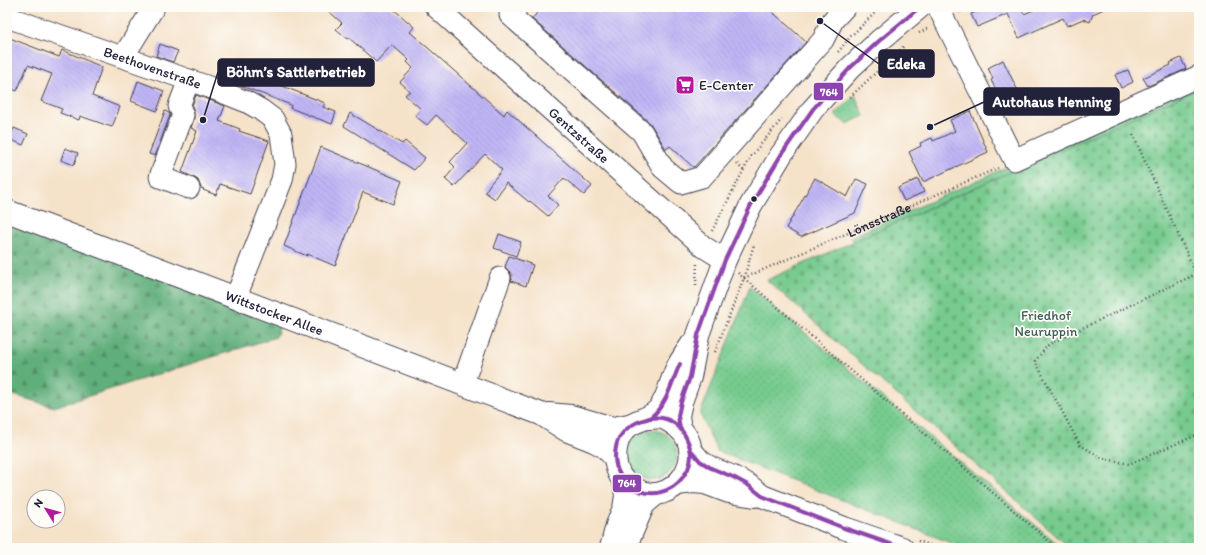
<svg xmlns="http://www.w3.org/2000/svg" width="1206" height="555" viewBox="0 0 1206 555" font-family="Itim,sans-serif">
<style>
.grass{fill:url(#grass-dots);stroke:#4c7665}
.forest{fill:url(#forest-firs);stroke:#42685a}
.cemetery{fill:url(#cemetery-stones);stroke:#4c7665}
.park{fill:#77cb8f;stroke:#4c7665}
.building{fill:url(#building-back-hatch)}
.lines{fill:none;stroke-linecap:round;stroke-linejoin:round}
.minor-casing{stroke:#423f50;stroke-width:23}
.major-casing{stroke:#423f50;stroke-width:24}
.path{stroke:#423f50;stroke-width:2.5;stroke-dasharray:1 3;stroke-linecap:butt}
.minor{stroke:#fff;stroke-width:21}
.major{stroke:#fff;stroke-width:22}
.bus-1-casing{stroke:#fdfcf7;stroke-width:7}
.bus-1{stroke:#8e44ad;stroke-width:4}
.bus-dot{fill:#22223b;stroke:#fdfcf7;stroke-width:1.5}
.labels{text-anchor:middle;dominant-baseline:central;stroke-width:3.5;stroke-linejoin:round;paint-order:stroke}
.street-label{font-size:14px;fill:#22223b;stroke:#fdfcf7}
.poi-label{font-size:14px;fill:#22223b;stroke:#fdfcf7;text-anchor:start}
.park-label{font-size:14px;fill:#405d58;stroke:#fdfcf7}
.leader{fill:none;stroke:#22223b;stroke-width:1.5}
.callout-dot{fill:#22223b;stroke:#fdfcf7;stroke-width:1.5}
.callout{fill:#22223b;stroke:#22223b;stroke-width:1.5}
.callout-label{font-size:15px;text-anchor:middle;font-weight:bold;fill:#fff}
.line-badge{stroke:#fdfcf7;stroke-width:1.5}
.badge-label{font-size:11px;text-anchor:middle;font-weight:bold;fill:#fff}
</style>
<defs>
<pattern id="grass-dots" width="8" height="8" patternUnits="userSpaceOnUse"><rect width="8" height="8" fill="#77cb8f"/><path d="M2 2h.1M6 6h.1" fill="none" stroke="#67ae7c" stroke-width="1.8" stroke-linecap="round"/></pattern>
<pattern id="forest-firs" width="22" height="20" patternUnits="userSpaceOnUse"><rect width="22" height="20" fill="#61af7a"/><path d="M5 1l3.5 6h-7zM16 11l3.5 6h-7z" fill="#508e65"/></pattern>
<pattern id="cemetery-stones" width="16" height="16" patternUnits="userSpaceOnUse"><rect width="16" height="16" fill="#77cb8f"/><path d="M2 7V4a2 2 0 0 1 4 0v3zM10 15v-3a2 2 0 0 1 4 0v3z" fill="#67ae7c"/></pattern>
<pattern id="building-back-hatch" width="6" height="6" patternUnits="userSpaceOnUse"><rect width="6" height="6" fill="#c0b5f5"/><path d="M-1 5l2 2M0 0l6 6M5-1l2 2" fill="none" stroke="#a59bd3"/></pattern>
</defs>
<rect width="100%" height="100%" fill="#fdfcf7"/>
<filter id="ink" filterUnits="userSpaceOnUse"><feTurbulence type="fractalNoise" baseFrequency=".025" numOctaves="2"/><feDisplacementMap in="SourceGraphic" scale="8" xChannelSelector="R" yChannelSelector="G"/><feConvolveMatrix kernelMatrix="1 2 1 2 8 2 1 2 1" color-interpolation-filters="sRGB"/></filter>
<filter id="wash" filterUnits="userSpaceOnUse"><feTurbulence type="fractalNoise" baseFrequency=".012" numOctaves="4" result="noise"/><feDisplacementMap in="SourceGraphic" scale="16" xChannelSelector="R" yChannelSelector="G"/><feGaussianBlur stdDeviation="0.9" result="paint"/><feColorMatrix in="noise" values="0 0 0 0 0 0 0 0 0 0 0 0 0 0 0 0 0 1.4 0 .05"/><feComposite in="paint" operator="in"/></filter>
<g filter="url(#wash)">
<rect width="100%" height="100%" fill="#f5e2c9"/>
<path class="grass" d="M855,95l9,21 -17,8 -12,-9z
M750,287l313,261h-99l-247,-97 -17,-37z
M627 455a25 25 0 1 1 50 0a25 25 0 1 1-50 0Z"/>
<path class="forest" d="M7,218l274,105 -5,14 -222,70 -47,-14z"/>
<path class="cemetery" d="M1199,88v460h-129l-303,-268z"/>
<path class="park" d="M1199,81v7l-345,153 -3,-4z"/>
<g id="blocks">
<path class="building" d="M324,7h67l23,20 -4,5 94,83 3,-5 85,76 -8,9 -20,-17 -16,18 10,9 -10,11 -18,-15 -1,1 -23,-19 -11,16 -10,-7 5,-8 12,-14 -17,-16 -31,33 -9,-8 10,-12 -5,-5 17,-19 -31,-28 -9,10 -12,-9 6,-7 -16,-14 5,-4 -10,-9 13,-14 -6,-6 2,-2 -17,-15 -16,17 -28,-25v2l-12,-10 6,-6z
M542,7h225l39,35 -111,124 -2,1 -23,-21 -4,3 -16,-26 -118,-104z
M987,7h38l-3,2 2,5 17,-7h67l-15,7 -3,8 -7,-3 -16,7 -4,-8 -44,20 -11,-24 -31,13 -6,-13z
M7,37l52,20 3,-7 40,17 -10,29 28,11 -8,20 -32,-11 -1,4 -19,-7 2,-4 -21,-8 11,-27 -24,-9 -11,26 -10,-4z
M160,44l18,7 -5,11 -17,-6z
M1181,58l5,11 -38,17 -5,-8 28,-13 -1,-2z
M1003,60l14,29 3,1 -4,12 -4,-1 -9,4 -12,-25 2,-1 -5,-11z
M226,65l16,5 83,33 -2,4 13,5 -4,12 -42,-16 1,-3 -70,-27z
M1128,70l5,12 -12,6 -6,-13z
M138,81l26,10 -7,20 -26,-10z
M196,95l29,11 -6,15 21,8 -1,2 30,10 -19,53 -30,-10 -4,11 -13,-5 1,-1 -3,-1 -3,-8 -5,-3 -11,-5 15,-41 -6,-3 3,-9v-8l-2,-5z
M165,111l4,2 1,2 -15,41 -6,-2z
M970,111l18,41 -65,30 -14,-30 12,-6 -1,-3 12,-5 1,3 22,-10 -5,-11z
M350,113l52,31 3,-3 20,17 -11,12 -70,-44z
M14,128l14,6 -5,11 -14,-6z
M321,147l81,34 -9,23 -30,-12 -28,74 -28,-12v2l-23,-10z
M65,148l13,5 -4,12 -13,-5z
M815,178l32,19 9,-18 12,5 -13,29 -54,24 -15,-9z
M918,179l6,13 -20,9 -6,-13z
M499,234l22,8 -5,14 -22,-8z
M509,256l24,9 -7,21 -15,-5 1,-6 -3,-4 -4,-4z"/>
</g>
</g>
<g filter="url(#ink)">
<use href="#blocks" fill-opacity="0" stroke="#423f50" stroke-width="1"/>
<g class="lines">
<g class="minor-casing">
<g id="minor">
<path id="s2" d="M436,7l268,240 21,13"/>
<path d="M517,7l-7,8 132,117 21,36 18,15 21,-6 121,-137 10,-20 12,-13"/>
<path d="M938,7l76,153 185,-84"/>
<path id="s3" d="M7,17l202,70 38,15 14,8 12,9 8,15 4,30 -3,16 -46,117"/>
<path d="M123,57l31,-50"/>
<path d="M189,80l-10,26 4,9 -23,62 29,11"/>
<path d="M463,383l37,-105"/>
</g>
</g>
<g class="major-casing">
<g id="major">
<path id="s4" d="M7,211l534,203 25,16 28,11 11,6 10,11"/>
<path d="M548,414l23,2 42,12 16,-3"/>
<path d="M648,418c5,0 11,-1 15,0 6,2 11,6 16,10 32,29 -8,83 -44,61 -4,-2 -8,-5 -10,-7 -15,-15 -12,-46 5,-57 11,-7 19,-5 29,-16 9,-11 11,-26 17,-39 4,-9 10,-17 16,-26"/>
<path d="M680,429l-2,-13 3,-14 9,-25 8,-42 27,-75 26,-55 30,-50 32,-46 37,-41 29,-27 41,-34"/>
<path d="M690,449l10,12 11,7 22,9 15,8 14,11 82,32 58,20"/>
<path d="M677,484l16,-2 12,1 24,9 26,4"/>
<path d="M611,548l6,-23 7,-17 2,-12 -2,-15"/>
<path d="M625,548l19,-44 12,-10"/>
</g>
</g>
<g class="path">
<path d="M960,12l11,-5"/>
<path d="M774,14l6,-7"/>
<path d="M919,33l10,-5"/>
<path d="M838,52l12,-15 31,-30"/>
<path d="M850,97l55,-52"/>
<path d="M1133,135l66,145"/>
<path d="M737,164l7,7"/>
<path d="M712,231l39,-75 31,-37"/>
<path d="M738,273l319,275"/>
<path d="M1196,274l-147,70 -14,17 45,84 22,13 27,6 70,-30"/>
<path id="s1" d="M744,278l254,-110"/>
<path d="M696,285l1,-23"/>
<path d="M715,352l29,-74 10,-34"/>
<path d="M918,541l21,7"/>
</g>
<use href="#minor" class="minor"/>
<use href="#major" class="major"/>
<g class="bus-1-casing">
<path id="bus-1" d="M650,418c4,0 8,-1 12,0 21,4 35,32 26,51 -22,44 -81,23 -72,-22 2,-12 12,-21 24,-26 3,-1 8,-2 11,-4 17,-14 20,-34 29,-53
M680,429l-2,-13 3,-14 9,-25 8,-42 27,-75 26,-55 30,-50 32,-46 37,-41 29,-27 41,-34
M690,449l10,12 11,7 22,9 15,8 14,11 82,32 58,20"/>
</g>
<use href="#bus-1" class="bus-1"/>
</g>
</g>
<defs>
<g id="supermarket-square" transform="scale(1)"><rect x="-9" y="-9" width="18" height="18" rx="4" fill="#b5179e" stroke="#fdfcf7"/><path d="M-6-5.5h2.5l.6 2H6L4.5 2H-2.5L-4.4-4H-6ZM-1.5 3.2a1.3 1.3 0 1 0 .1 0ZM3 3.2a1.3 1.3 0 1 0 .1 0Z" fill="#fff"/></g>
</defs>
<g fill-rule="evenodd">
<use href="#supermarket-square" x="685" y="85"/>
</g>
<circle class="bus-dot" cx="754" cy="199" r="3.5"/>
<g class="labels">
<g class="street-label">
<text stroke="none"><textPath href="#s3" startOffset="154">Beethovenstraße</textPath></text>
<text stroke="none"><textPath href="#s2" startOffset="192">Gentzstraße</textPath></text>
<text stroke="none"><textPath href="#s1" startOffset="147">Lönsstraße</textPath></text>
<text stroke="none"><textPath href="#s4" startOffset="286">Wittstocker Allee</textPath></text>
</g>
<g class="poi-label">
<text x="699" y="85">E-Center</text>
</g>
<g class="park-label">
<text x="1046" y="315">Friedhof<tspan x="1046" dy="16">Neuruppin</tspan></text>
</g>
</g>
<path class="leader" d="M820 21L879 64M203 120L218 72M930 127L984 102"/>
<g class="callout-dot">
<circle cx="820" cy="21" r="4"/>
<circle cx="203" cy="120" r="4"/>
<circle cx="930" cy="127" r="4"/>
</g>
<g class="callout">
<rect x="879" y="50" width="55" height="27" rx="4"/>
<rect x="218" y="59" width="156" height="27" rx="4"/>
<rect x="984" y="88" width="135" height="27" rx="4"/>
</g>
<g class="callout-label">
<text x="906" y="69">Edeka</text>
<text x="296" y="77">Böhm’s Sattlerbetrieb</text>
<text x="1052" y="107">Autohaus Henning</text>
</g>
<g class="line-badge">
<rect x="813" y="82" width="31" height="19" rx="4" fill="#8e44ad"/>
<rect x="612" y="474" width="30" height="19" rx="4" fill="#8e44ad"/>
</g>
<g class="badge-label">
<text x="829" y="96">764</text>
<text x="627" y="487">764</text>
</g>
<rect width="1206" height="555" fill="none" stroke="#fdfcf7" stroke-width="24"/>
<g transform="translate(46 509) rotate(307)"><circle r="19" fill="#fdfcf7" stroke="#a5a5ac"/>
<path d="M0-3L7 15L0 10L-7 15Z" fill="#b5179e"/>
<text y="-6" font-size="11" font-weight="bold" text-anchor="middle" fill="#22223b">N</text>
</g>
</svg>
